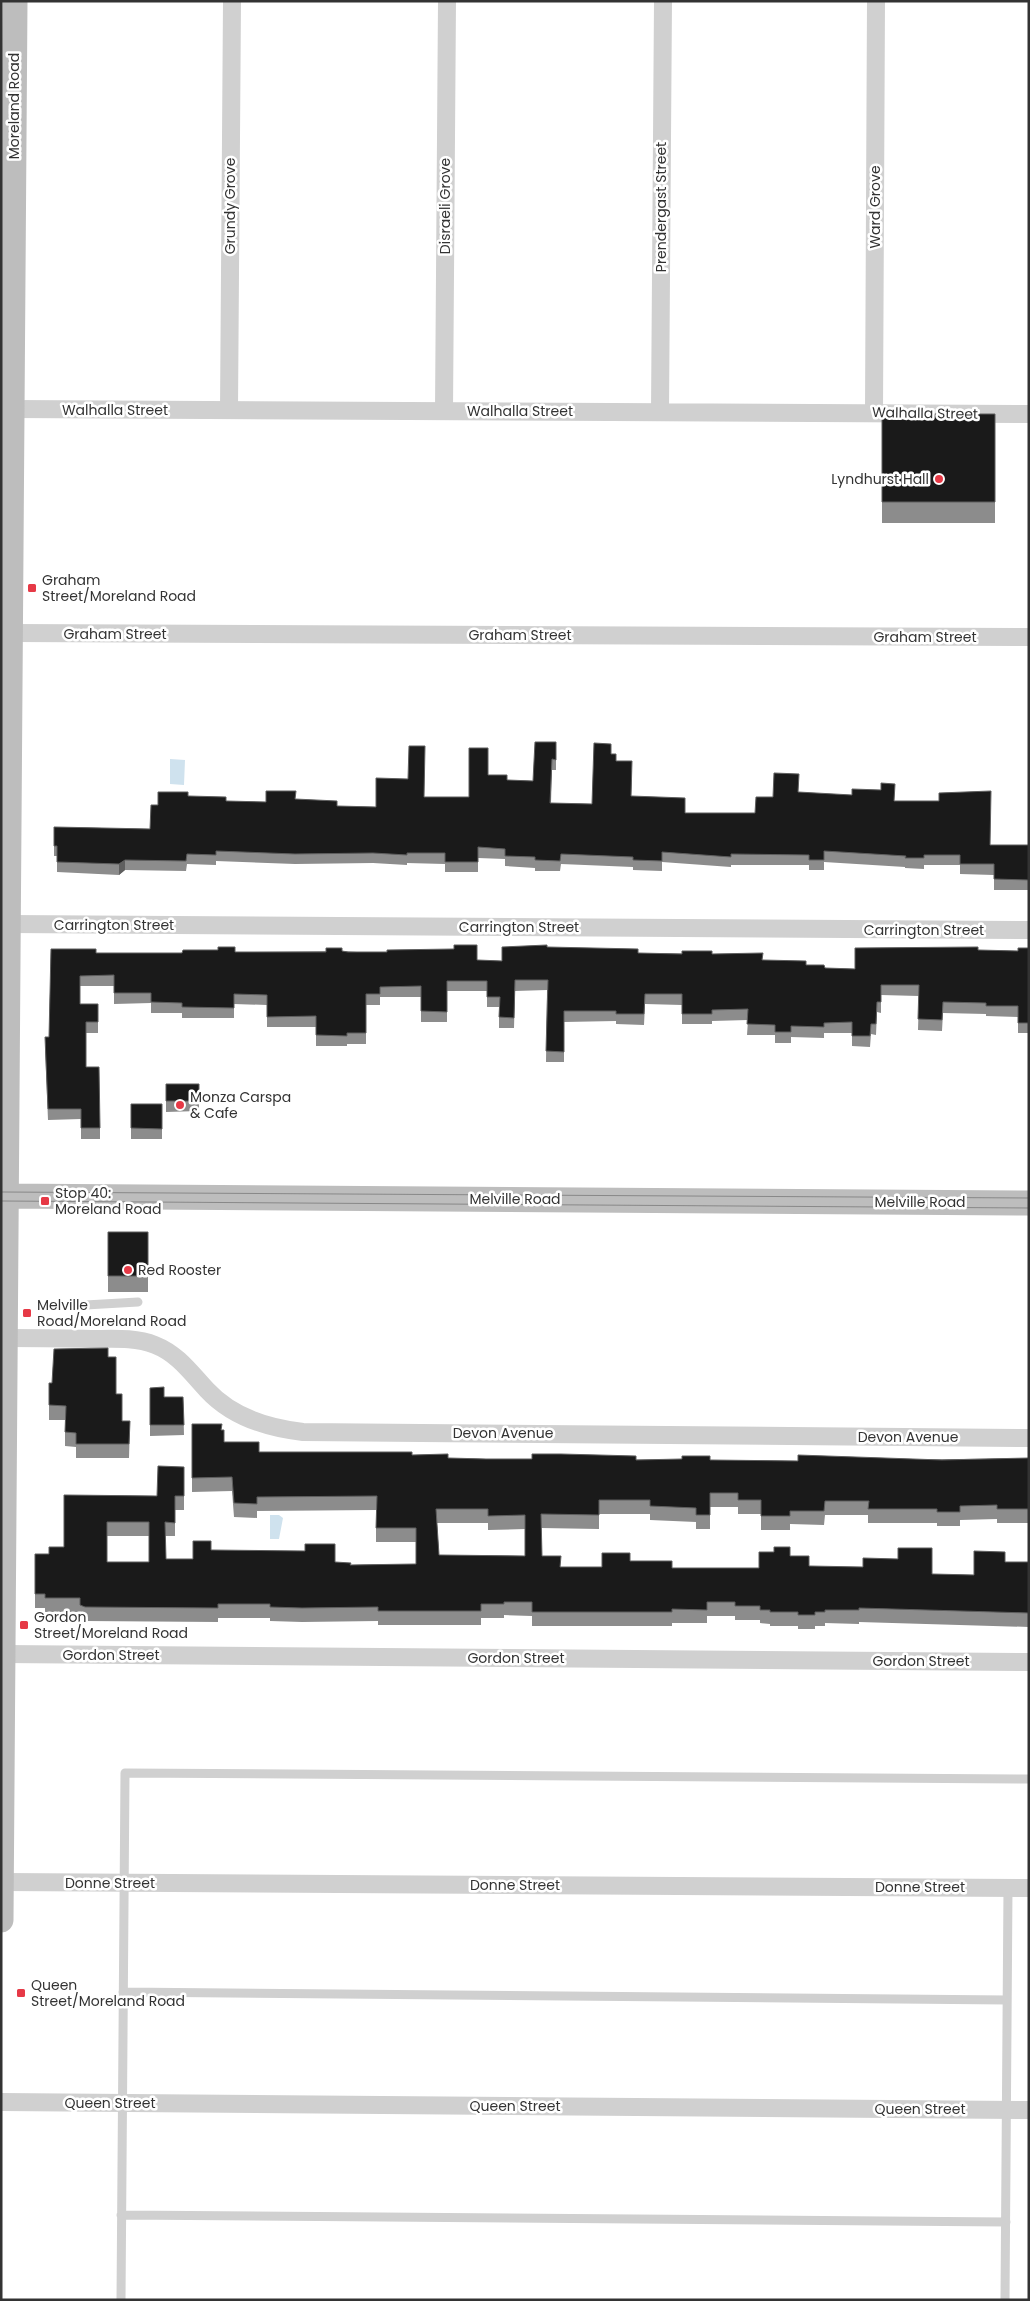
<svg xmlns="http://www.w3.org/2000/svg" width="1030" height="2301" viewBox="0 0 1030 2301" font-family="Poppins,sans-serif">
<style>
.water{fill:#cfe2ee}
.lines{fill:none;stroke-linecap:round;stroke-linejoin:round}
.lane{stroke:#d0d0d0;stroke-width:9}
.street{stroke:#d0d0d0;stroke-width:18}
.secondary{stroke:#bdbdbd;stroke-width:25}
.tram{stroke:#888;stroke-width:1}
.wall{fill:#8c8c8c;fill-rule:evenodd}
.shaded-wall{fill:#5f5f5f}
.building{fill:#1a1a1a;stroke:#5f5f5f;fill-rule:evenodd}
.poi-dot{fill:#e63946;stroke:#fff;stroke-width:2}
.labels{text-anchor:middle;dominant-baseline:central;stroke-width:5;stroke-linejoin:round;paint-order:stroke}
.street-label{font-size:14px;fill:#333;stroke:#fff}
.poi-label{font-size:14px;fill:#333;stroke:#fff;text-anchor:start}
</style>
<rect width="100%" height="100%" fill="#fff"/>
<path class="water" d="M170,759l15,1 -1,25 -14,-1z
M270,1515h9l4,3 -4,21h-9z"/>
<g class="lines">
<path class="lane" d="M68,1306l70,-4
M123,1992l884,8
M121,2215l885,7
M121,2300l4,-527 904,6
M1005,2300l3,-412"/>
<path class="street" d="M11,409l1018,5
M229,410l3,-409
M444,411l3,-410
M660,412l3,-411
M874,413l2,-412
M11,633l1018,4
M8,924l1021,6
M7,1338c28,0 56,0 84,1 21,0 44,-2 64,6 23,9 36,28 52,45 25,27 60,38 96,42l726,6
M3,1654l1026,8
M2,1882l1027,6
M1,2102l1028,8"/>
<path class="secondary" d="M1,1196l1028,7
M1,1920l14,-1919"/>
<path class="tram" d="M1,1192l1028,6
M1,1201l1028,7"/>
</g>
<path class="wall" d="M882,414h113v109h-113z
M556,742v28h-4l-1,33 41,1 19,-50 5,7 16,10 -1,25 54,17h70l18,-16 26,-5 95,9 96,44h39v45h-35v-15l-34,-1v-9h-36v4l-19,-1v-1l-81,-5v8h-15v-5h-78v2l-69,-5v9l-29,-1v-3l-72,-3 -1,7h-25v-3l-30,-2v-7l-27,-1v14h-33v-8l-38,-1v2l-34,-2 -78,1 -79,-3v4l-29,-1 -1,7 -61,-1 -6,5 -62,-3v-16h-3v-29l96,2 8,-24 30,-9 38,5 40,1 29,-3 42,7 39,1 49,-10h44l19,-22 19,5 26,1z
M547,947l91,6 74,1 94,11 19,3 30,1 123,-19 40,1 11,-3v85h-11v-16l-32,-1v-2l-43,-1 -1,18 -24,-1 1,-34 -38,-1v18l-4,-1 -1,23 -5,-1 -1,13 -18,-1v-13h-28v5l-33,-1v6h-16v-8h-28l1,-15 -36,1v3h-30v-19l-37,-1 -1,21 -28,-1v-3l-52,1v40h-18l1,-72 -32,1 -1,37h-15v-21h-12v-16h-40v31h-26v-25h-41v8h-14v39h-19v2h-31v-19h-49v-22l-33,-1v14h-52v-5h-31v-10l-37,1v-18h-34v18h18v29h-12v34l14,61v11h-19v-20l-33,1 -3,-73 4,-10 2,-88 45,4h86l160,-2 135,9 25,1z
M166,1084h33v27l-33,1z
M131,1104h31v35h-31z
M108,1232h40v60h-40z
M108,1357l14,64h8l-1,37h-53v-11l-11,-1v-26h-16v-37h3z
M150,1388l14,9h19l1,38 -34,1z
M192,1424l29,6 3,12 35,10 153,3 36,3 38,1 224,1 88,1 231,-3v65h-32v-4l-37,1v6h-23v-3h-69v-8h-43l-1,10 -34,-1v6h-29v-16h-23v-7h-28v22h-14v-7l-46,-2v-6h-51v15l-58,-1 1,28 19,11h41l28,-6 42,7h87l31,-12 19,10 123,8 42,1 31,-13h24v65l-170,-5v2l-34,-1v3h-10v3h-17v-3h-28v-2l-10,-1v-3h-25v-4h-28v7h-35v3h-140v-10l-28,-1v3h-23v7h-103v-4l-76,1 -32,-1v-3h-52v4l-133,-1 -5,-2v-7h-35v-4h-10v-54h14l15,-7v-52l93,1 27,-29v43h-9v26h-10l1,23h27l18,-9 140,15 65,-1v-22h-40v-32l-119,1v7l-23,-1 -2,-26 -40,1zM437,1523h51v7l37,-1v27l-86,-1zM107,1536h42v26h-42z"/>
<path class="shaded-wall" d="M125,860v10l-6,5v-11z"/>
<path class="building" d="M882,414h113v88h-113z
M535,742h21v18l-4,-1 -2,44 42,1 2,-61 17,1v10h5v7h16l-1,35 54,2v15h70l1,-16h17l1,-24 25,1 -1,18 54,3v-6l29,1v-7l14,1 -1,17h45v-8l52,-2 -1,54h39v35l-35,-1v-15h-34v-9h-36v3h-19l1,-2 -82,-5v9h-15v-5l-78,-1v3l-69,-5v9l-29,-1v-3l-72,-3 -1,7 -25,-1v-3l-30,-1v-7l-27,-2v15h-33v-9h-38v2l-34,-2 -78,1 -79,-3v4l-29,-1 -1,7 -61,-1 -6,4 -62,-2v-16h-3v-19l96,2 1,-24h7v-13h30v4l38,1v4l40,1v-11h30l-1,8 42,2v5l39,1v-29l32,1 1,-33h16l-1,51h45v-49h19v27h19v5l26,1z
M454,945h23v15l25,1v-14l45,-2v2l91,2v4l44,1v-3h30v3l51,-1 -1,7 44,1v4h18l1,3 30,1v-21l123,-1v3l40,1v-3h11v75h-11v-17h-32v-3l-43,-1 -1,18 -24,-1 1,-34h-38v17h-4l-1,22h-5l-1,12h-18v-14l-28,1v4l-33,-1v6h-16v-7l-28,-1 1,-15 -36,1v4h-30v-20h-37l-1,20h-28v-3h-52v41l-18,-1 2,-71h-33l-1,38 -15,-1 1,-20h-13v-16h-40v31l-26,-1v-25l-41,1v7h-14v39h-19v3l-31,-1v-19l-49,1v-22l-33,-1v14l-52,-1v-4l-31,-1v-9h-37v-18l-34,1v28h18v18h-12v45h13l1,61h-19v-19h-33l-3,-72h4l2,-88h45v4h86l1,-3h35v-3h17v5h91v-4h16v3l6,1h39v-2l67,-1z
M166,1084h33v17h-33z
M131,1104h31v25l-31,-1z
M108,1232h40v44h-40z
M108,1348v9h8v37h6v27h8l-1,23h-53v-11l-11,-1 1,-26 -17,-1v-22h3l2,-34z
M164,1387v10h19l1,28h-34v-37z
M192,1424h30l-1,6h3v12h35v10h153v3l36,-1v4l38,1h46v-5h29l75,2v4l46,-1v-3h28v4l88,1v-6l144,5 87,-2v51h-32v-4l-37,1v6h-23v-3h-69l1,-8h-44l-1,10h-34v5h-29v-16h-23v-7h-28v22h-14v-7l-46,-2v-6h-51v15l-58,-1 1,42h19l-1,11h42v-14h28v8h42v7h87v-16h15v-5h16v9h19v10l54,1v-9l35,1v-11h34v26l42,1v-24l31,1v10h24v51l-170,-5v2h-34v2h-10v3h-17v-3h-28v-2h-10v-4h-25v-4h-28v8l-35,-1v3h-140v-10h-28v2h-23v7h-103v-4l-76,1 -32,-1v-3h-52v4l-133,-1 -5,-2v-7h-35v-4h-10v-40h14v-7h15v-52l93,1 1,-30 26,1v29h-9v27l-10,-1 1,37h27v-18h18v9l94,1v-7h30v18l16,1 -1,2 66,-1v-36h-40l1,-32 -120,1v7l-23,-1 -2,-26 -40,1zM436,1509h52v7l37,-1v41l-86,-1zM107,1522h42v40h-42z"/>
<g class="poi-dot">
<circle cx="939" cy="479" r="5"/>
<rect x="27" y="583" width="10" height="10" rx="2.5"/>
<circle cx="180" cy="1105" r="5"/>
<rect x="40" y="1196" width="10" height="10" rx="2.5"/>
<circle cx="128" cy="1270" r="5"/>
<rect x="22" y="1308" width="10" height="10" rx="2.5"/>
<rect x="19" y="1620" width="10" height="10" rx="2.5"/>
<rect x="16" y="1988" width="10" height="10" rx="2.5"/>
</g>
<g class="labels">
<g class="street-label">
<text transform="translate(14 106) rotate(-90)">Moreland Road</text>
<text transform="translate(230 206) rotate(-90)">Grundy Grove</text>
<text transform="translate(445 206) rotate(-90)">Disraeli Grove</text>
<text transform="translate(661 207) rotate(-90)">Prendergast Street</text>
<text transform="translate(875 207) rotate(-90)">Ward Grove</text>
<text x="115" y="410">Walhalla Street</text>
<text x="520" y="411">Walhalla Street</text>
<text transform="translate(925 413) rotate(1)">Walhalla Street</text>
<text x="115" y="634">Graham Street</text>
<text x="520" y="635">Graham Street</text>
<text x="925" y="637">Graham Street</text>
<text x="114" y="925">Carrington Street</text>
<text x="519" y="927">Carrington Street</text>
<text x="924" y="930">Carrington Street</text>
<text x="515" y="1199">Melville Road</text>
<text x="920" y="1202">Melville Road</text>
<text x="503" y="1433">Devon Avenue</text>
<text x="908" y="1437">Devon Avenue</text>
<text x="111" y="1655">Gordon Street</text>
<text x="516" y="1658">Gordon Street</text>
<text x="921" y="1661">Gordon Street</text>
<text x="110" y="1883">Donne Street</text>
<text x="515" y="1885">Donne Street</text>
<text x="920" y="1887">Donne Street</text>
<text x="110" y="2103">Queen Street</text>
<text x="515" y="2106">Queen Street</text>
<text x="920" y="2109">Queen Street</text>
</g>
<g class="poi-label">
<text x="929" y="479" text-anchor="end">Lyndhurst Hall</text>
<text x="42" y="580">Graham<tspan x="42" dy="16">Street/Moreland Road</tspan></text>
<text x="190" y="1097">Monza Carspa<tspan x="190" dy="16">&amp; Cafe</tspan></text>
<text x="55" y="1193">Stop 40:<tspan x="55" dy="16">Moreland Road</tspan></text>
<text x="138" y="1270">Red Rooster</text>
<text x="37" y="1305">Melville<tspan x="37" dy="16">Road/Moreland Road</tspan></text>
<text x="34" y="1617">Gordon<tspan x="34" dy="16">Street/Moreland Road</tspan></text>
<text x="31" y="1985">Queen<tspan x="31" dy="16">Street/Moreland Road</tspan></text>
</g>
</g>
<rect width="1030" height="2301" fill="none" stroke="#333333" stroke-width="5"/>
</svg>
